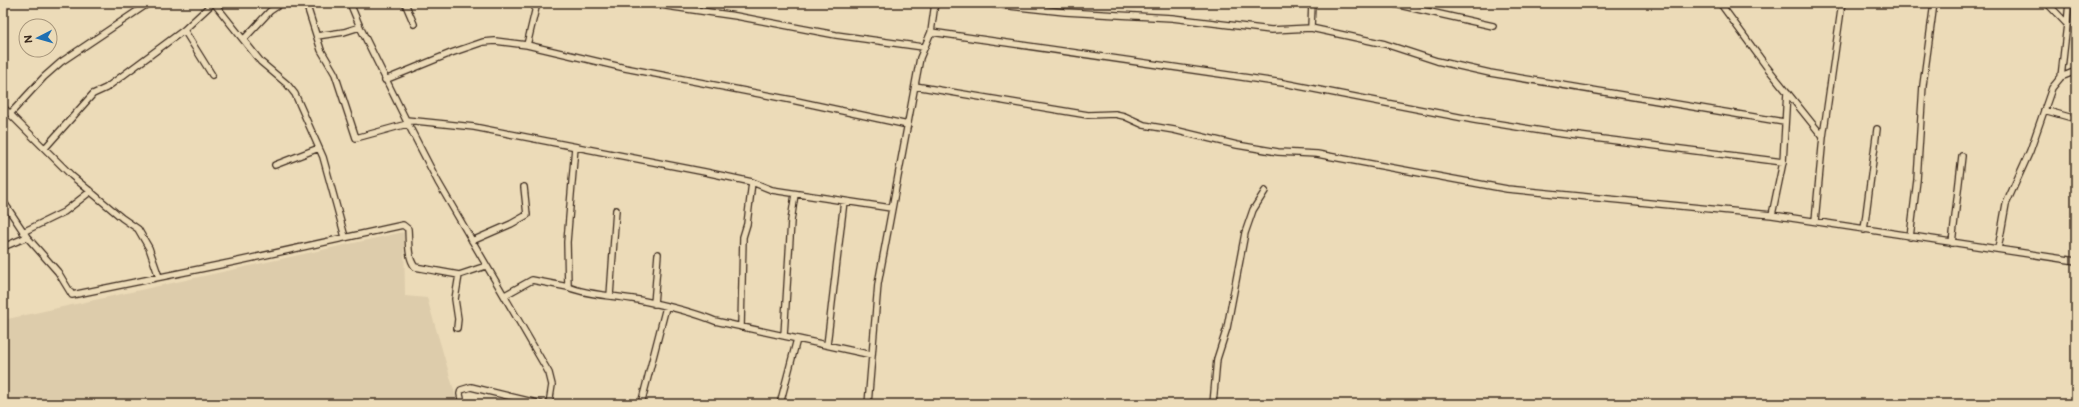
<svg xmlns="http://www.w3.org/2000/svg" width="2079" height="407" viewBox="0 0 2079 407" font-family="'Balsamiq Sans',sans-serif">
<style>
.built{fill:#ddccab}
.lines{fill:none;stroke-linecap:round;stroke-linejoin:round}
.minor-casing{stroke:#3b2a1e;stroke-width:8}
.minor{stroke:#ecdbb8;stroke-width:5.5}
</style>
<rect width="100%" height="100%" fill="#ecdbb8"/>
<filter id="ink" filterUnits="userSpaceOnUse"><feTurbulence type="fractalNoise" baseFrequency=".025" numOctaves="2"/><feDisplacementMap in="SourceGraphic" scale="8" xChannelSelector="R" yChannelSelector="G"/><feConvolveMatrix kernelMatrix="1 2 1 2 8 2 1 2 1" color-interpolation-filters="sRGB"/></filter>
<g filter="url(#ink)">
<path class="built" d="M404,232l1,64 22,2 31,106h-455v-84z"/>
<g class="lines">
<g class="minor-casing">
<path id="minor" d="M214,3l47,59 26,22 8,10 28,63 22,80
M306,3l15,47 14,24 21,64 51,-14
M350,3l10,24 46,93 68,7 231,45 47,10 20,8 119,18
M405,3l9,21
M645,3l91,13 100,19 87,12
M982,3l83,9 107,6 99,12 40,-2 1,-25
M1390,3l103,23
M1720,3l46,63 57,71 -8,84
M2047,3l20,21 -6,53
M3,7l4,-4
M2067,24l2,-21
M1311,28l74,16 52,17 53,12 294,49
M184,30l28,45
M931,32l352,51 191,37 81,13 228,29
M317,36l27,-4 16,-5
M244,39l26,-28 12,-8
M527,45l10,-42
M385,80l66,-27 32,-11 12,-1 32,4 98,23 167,32 116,25
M915,86l173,29 27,-1 9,2 20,9 30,5 63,15 41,7 39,2 190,35 265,26 304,46
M3,107l69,69 50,42 16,11 11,19 10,29
M2044,110l32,9
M10,114l34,-37 17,-15 88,-59
M406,120l32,62 111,191 3,12 -3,19
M1823,137l19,-134
M45,148l48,-54 13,-6 78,-58 29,-27
M275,165l44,-17
M3,201l24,36 31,35 14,23 162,-33 169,-37 5,4c1,12 -1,28 7,38l44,8 27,-9
M1772,215l11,-53 4,-70
M1864,230l13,-101
M23,232l41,-20 27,-21
M1910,237l7,-57 6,-95 11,-82
M472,241l39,-17 16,-9 -3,-28
M1952,243l10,-87
M3,247l24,-10
M1998,249l8,-45 24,-53 22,-63 9,-11 15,-6
M568,287c22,9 52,9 76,14 24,5 49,11 71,20l157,34
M505,295l27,-15 36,7 -1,-45 8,-95
M610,296l6,-86
M654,304l4,-50
M741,327l2,-90 4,-13 5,-42
M457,328l1,-9 -3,-20 4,-24
M784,336l7,-115 4,-27
M827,345l17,-144
M462,404l-2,-10 1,-4 10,-3 70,17
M641,404l25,-97
M780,404l17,-65
M868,404l10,-120 42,-226 11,-26 4,-29
M1213,404l4,-45 10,-31 18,-95 8,-23 12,-19"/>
</g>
<use href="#minor" class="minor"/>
</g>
</g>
<rect width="2079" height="407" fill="none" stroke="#ecdbb8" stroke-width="16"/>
<rect x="8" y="8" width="2063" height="391" fill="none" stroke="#3b2a1e" stroke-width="1.5" filter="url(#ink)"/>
<g transform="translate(38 38) rotate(264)"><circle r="19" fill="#ecdbb8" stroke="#a5947a"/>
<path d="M0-3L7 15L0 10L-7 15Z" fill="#1f6fb2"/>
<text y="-6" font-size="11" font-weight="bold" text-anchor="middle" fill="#3b2a1e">N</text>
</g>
</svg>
